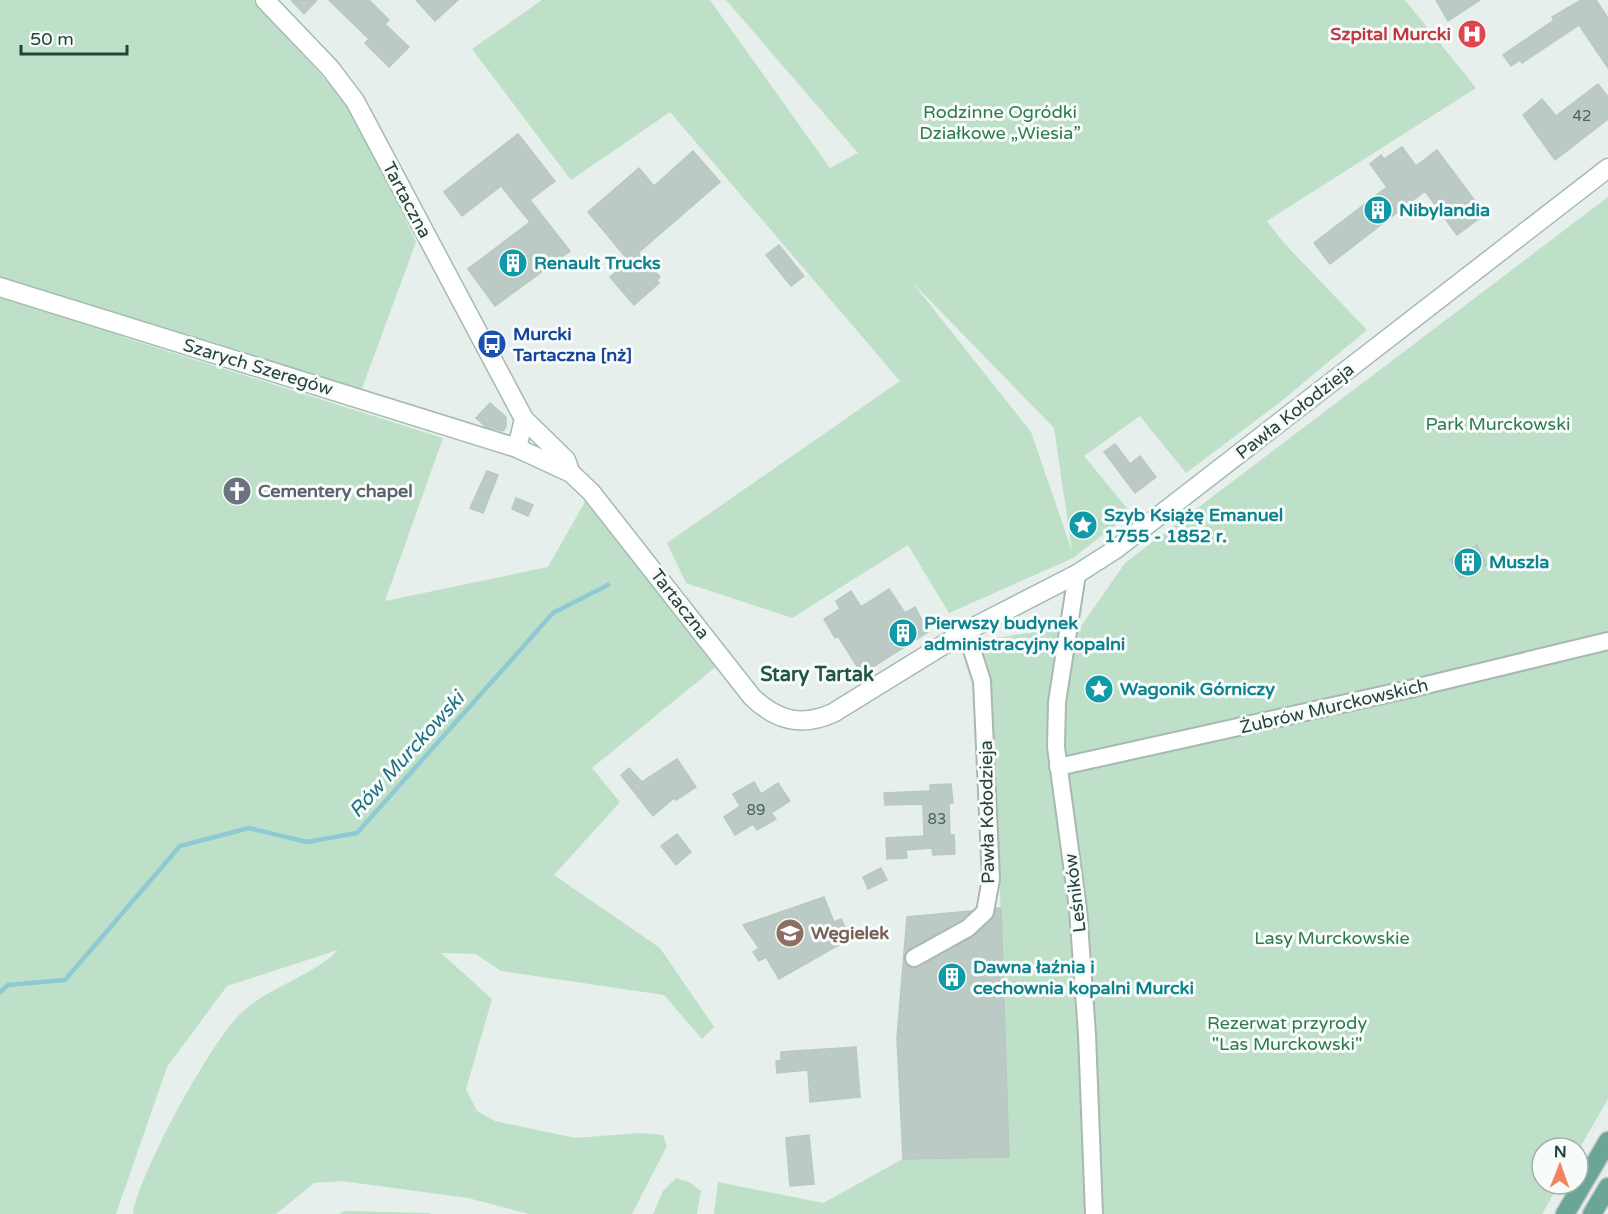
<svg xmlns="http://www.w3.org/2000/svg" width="1608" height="1214" viewBox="0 0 1608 1214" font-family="'Varela Round',sans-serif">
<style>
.green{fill:#bfe0c8;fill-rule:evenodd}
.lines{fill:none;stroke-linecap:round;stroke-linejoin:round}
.stream{stroke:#8ec9d4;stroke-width:4.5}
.building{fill:#bbcac4;stroke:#b8c9c2;stroke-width:1.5}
.street-casing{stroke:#a8b8b2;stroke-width:20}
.secondary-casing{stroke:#a4bbb3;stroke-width:21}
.primary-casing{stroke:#c2cac8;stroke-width:21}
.street{stroke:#fff;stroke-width:16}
.secondary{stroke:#fff;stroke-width:18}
.primary{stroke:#6aa596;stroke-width:18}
.labels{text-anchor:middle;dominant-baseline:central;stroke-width:6;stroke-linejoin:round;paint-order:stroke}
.number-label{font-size:15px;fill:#4a645c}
.health-label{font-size:18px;font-weight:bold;fill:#be3a42;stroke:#f7fbf9;text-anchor:end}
.park-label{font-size:18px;fill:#2d7a4b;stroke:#f7fbf9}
.street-label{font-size:18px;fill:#24423a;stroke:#f7fbf9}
.culture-label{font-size:18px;font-weight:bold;fill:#0d838f;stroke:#f7fbf9;text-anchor:start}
.transit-label{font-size:18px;font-weight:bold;fill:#164399;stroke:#f7fbf9;text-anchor:start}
.worship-label{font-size:18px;font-weight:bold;fill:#5b616d;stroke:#f7fbf9;text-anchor:start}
.education-label{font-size:18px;font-weight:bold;fill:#785e54;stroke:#f7fbf9;text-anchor:start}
.neighbourhood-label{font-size:20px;font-weight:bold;fill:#1f5548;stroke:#f7fbf9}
.water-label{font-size:20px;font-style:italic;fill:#1c6f80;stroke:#f7fbf9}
</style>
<rect width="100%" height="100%" fill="#e6efeb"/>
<path class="green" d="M0,0h253l101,111 62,131 -55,149 -233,-73 -5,19 320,101 -58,163 163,-34 38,-67 91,118 41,47 -126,103 28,34 -66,73 106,73 54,79 -12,12 -38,-44 -163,-24 -25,-17 -35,-1 51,46 -26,90 11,22 18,10 80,17 64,-5 24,2 4,11 -35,68h-103l-61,-16 -127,-17 -27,2 -38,31h-143c6,-41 78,-173 109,-202 27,-25 71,-36 96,-62l-111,36 -60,81 -51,147h-116z
M542,0h168l120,168 28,-15 -132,-153h679l71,88 -209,133 17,22 83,87 -88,73 -93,70 -46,-57 -56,40 47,57 -58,45 -124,55 -41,-68 -116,73 -106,-35 -19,-40 233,-162 -230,-269 -99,68 -99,-131zM912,282l142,146 18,123 -41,-119z
M1608,197v902l-30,52v-3h-36v36h17l-17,30h-828l4,-32 105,21 80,-44 105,-3 -12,-397 -15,-119 81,-12 7,46 8,-42 48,-69z
M676,1178l13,4 12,9 -4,23h-44l10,-23z
M344,1211l83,2 5,1h-92z"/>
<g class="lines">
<path class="stream" d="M0,992l8,-7 57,-5 115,-134 69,-18 58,14 50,-9 196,-220 55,-28"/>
</g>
<path class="building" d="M291,0h26l-13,14z
M329,0h40l20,20 -4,4 24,23 -20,20 -24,-24 4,-4z
M416,0h42l-23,21z
M1436,0h44l-32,21z
M1581,0h15l12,18v50l-29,-43 -57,38 -2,-3 -9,6 -8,-11 51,-35 -2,-3z
M1598,84l10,13v22l-53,41 -32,-45 19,-16 14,17z
M518,134l37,47 -25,19 40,51 -75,55 -27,-37 62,-47 -29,-36 -39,30 -18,-24z
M1402,147l14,19 21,-16 48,64 -28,21 -32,-44 -95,73 -16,-21 73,-56 -17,-23 11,-9 3,4z
M693,151l27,31 -82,71 22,24 -3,3 2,3 -25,22 -24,-28 19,-16 -41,-49 51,-44 15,18z
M779,245l25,31 -13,10 -25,-31z
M490,403l16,14v10l-3,4 -17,-4 -10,-9z
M1115,444l15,20 10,-8 16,21 -21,16 -31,-41z
M487,471l11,4 -15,38 -13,-5z
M516,498l17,7 -5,11 -16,-7z
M1477,545l10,20 -27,13 -10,-19z
M889,589l16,24 10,-6 13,25 -66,42 -24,-38 -3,2 -11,-19 16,-10 -4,-8 15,-10 10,16z
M677,759l19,28 -20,13 -2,-2 -21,18 -32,-41 8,-7 13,14z
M754,782l7,12 17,-11 12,18 -19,12 5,6 -19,11 -4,-6 -18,11 -11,-18 16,-11 -7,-12z
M951,784l2,19h-4l1,32h4l1,19 -22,1 -1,-7 -26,2 1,8 -20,1 -1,-21 38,-2 -1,-32 -38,1 -1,-12 46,-2v-6z
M677,834l14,18 -15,13 -15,-19z
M881,868l6,12 -19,9 -5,-12z
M824,897l10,25 7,-3 10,19 -72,41 -13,-22 -7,4 -6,-9 6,-4 -16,-23z
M996,908h5l8,249 -106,2 -6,-121 10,-121 64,-6 -9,8 -57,33v11l9,5 59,-31 19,-17z
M856,1047l4,50 -50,5 -2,-32 -31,3 -1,-12h5v-9z
M809,1135l5,49 -24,2 -4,-48z"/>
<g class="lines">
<g class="street-casing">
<path id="street" d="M1077,574l-20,128 -1,45 22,162 9,125 7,180
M1058,767l356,-79 194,-47
M914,958l54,-30 17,-16 6,-33 -9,-198 -16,-50"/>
</g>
<g class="secondary-casing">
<path id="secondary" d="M265,0l65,68 25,33 169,318 -7,29
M0,287l517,161 54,25 20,19 161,205c25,24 50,30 81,16l133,-82 111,-57 39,-25 492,-381
M524,419l42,41 4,11"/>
</g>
<g class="primary-casing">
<path id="primary" d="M1565,1214l43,-73
M1592,1214l16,-27"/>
</g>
<use href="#street" class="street"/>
<use href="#secondary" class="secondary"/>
<use href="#primary" class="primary"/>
</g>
<defs>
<g id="hospital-disc" transform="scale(1.5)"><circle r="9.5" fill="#e0444e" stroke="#f7fbf9"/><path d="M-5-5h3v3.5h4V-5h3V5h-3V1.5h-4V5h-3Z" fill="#fff"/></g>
<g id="building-disc" transform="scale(1.5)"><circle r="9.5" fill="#0f9aa8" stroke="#f7fbf9"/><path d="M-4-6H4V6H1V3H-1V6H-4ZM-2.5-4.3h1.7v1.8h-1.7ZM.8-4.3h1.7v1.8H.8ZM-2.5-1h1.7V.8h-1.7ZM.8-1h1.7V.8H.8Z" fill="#fff"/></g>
<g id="bus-disc" transform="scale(1.5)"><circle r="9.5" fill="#1a4fb4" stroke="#f7fbf9"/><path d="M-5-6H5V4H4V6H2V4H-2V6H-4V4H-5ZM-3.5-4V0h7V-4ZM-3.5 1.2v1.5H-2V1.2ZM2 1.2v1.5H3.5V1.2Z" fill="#fff"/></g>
<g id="church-disc" transform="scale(1.5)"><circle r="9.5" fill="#6b7280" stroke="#f7fbf9"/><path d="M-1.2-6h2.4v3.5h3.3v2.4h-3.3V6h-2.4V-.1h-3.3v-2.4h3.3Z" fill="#fff"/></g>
<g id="sight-disc" transform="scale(1.5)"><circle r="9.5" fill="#0f9aa8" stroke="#f7fbf9"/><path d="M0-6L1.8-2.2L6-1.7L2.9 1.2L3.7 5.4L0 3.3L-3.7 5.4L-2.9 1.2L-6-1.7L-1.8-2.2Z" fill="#fff"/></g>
<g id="school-disc" transform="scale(1.5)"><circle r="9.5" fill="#8d6e63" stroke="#f7fbf9"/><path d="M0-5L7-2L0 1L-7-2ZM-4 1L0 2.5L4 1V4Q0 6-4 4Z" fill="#fff"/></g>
</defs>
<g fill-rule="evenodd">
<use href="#hospital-disc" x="1472" y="34"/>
<use href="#building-disc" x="1378" y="210"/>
<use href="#building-disc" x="513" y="263"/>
<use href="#bus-disc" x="492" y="344"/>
<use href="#church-disc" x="237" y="491"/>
<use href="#sight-disc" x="1083" y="525"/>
<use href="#building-disc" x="1468" y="562"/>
<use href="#building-disc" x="903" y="633"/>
<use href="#sight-disc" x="1099" y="689"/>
<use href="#school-disc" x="790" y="933"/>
<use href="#building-disc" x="952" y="977"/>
</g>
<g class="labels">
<g class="number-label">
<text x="1582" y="116">42</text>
<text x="756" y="810">89</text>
<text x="937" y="819">83</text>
</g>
<g class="health-label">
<text x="1451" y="34">Szpital Murcki</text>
</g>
<g class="park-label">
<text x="1000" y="112">Rodzinne Ogródki<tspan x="1000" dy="21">Działkowe „Wiesia”</tspan></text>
<text x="1498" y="424">Park Murckowski</text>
<text x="1332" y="938">Lasy Murckowskie</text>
<text x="1287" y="1023">Rezerwat przyrody<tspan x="1287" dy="21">"Las Murckowski"</tspan></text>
</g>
<g class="street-label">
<text transform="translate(407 200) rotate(62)">Tartaczna</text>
<text transform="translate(258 367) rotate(17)">Szarych Szeregów</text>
<text transform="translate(1295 411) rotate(-38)">Pawła Kołodzieja</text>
<text transform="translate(680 604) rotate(52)">Tartaczna</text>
<text transform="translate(1334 706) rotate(-13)">Żubrów Murckowskich</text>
<text transform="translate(987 812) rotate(-91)">Pawła Kołodzieja</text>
<text transform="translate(1075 893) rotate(-97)">Leśników</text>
</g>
<g class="culture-label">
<text x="1399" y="210">Nibylandia</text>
<text x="534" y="263">Renault Trucks</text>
<text x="1104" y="515">Szyb Książę Emanuel<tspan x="1104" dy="21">1755 - 1852 r.</tspan></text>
<text x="1489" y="562">Muszla</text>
<text x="924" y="623">Pierwszy budynek<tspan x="924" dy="21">administracyjny kopalni</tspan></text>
<text x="1120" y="689">Wagonik Górniczy</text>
<text x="973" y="967">Dawna łaźnia i<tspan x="973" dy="21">cechownia kopalni Murcki</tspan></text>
</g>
<g class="transit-label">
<text x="513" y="334">Murcki<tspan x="513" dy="21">Tartaczna [nż]</tspan></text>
</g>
<g class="worship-label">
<text x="258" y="491">Cementery chapel</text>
</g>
<g class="education-label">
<text x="811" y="933">Węgielek</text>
</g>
<g class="neighbourhood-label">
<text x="817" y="675">Stary Tartak</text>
</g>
<g class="water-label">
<text transform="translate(407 755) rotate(-48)">Rów Murckowski</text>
</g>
</g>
<g transform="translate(1560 1166) rotate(1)"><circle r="28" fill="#f7fbf9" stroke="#a3b1ad" stroke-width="1.5"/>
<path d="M0-4.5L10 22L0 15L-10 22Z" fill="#f4845f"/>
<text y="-9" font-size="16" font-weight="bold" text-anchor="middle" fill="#24423a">N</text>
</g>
<path d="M21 45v9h106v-9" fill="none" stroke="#24423a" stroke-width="3"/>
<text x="30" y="45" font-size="18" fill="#24423a" stroke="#f7fbf9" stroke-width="4.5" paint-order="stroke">50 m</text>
</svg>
